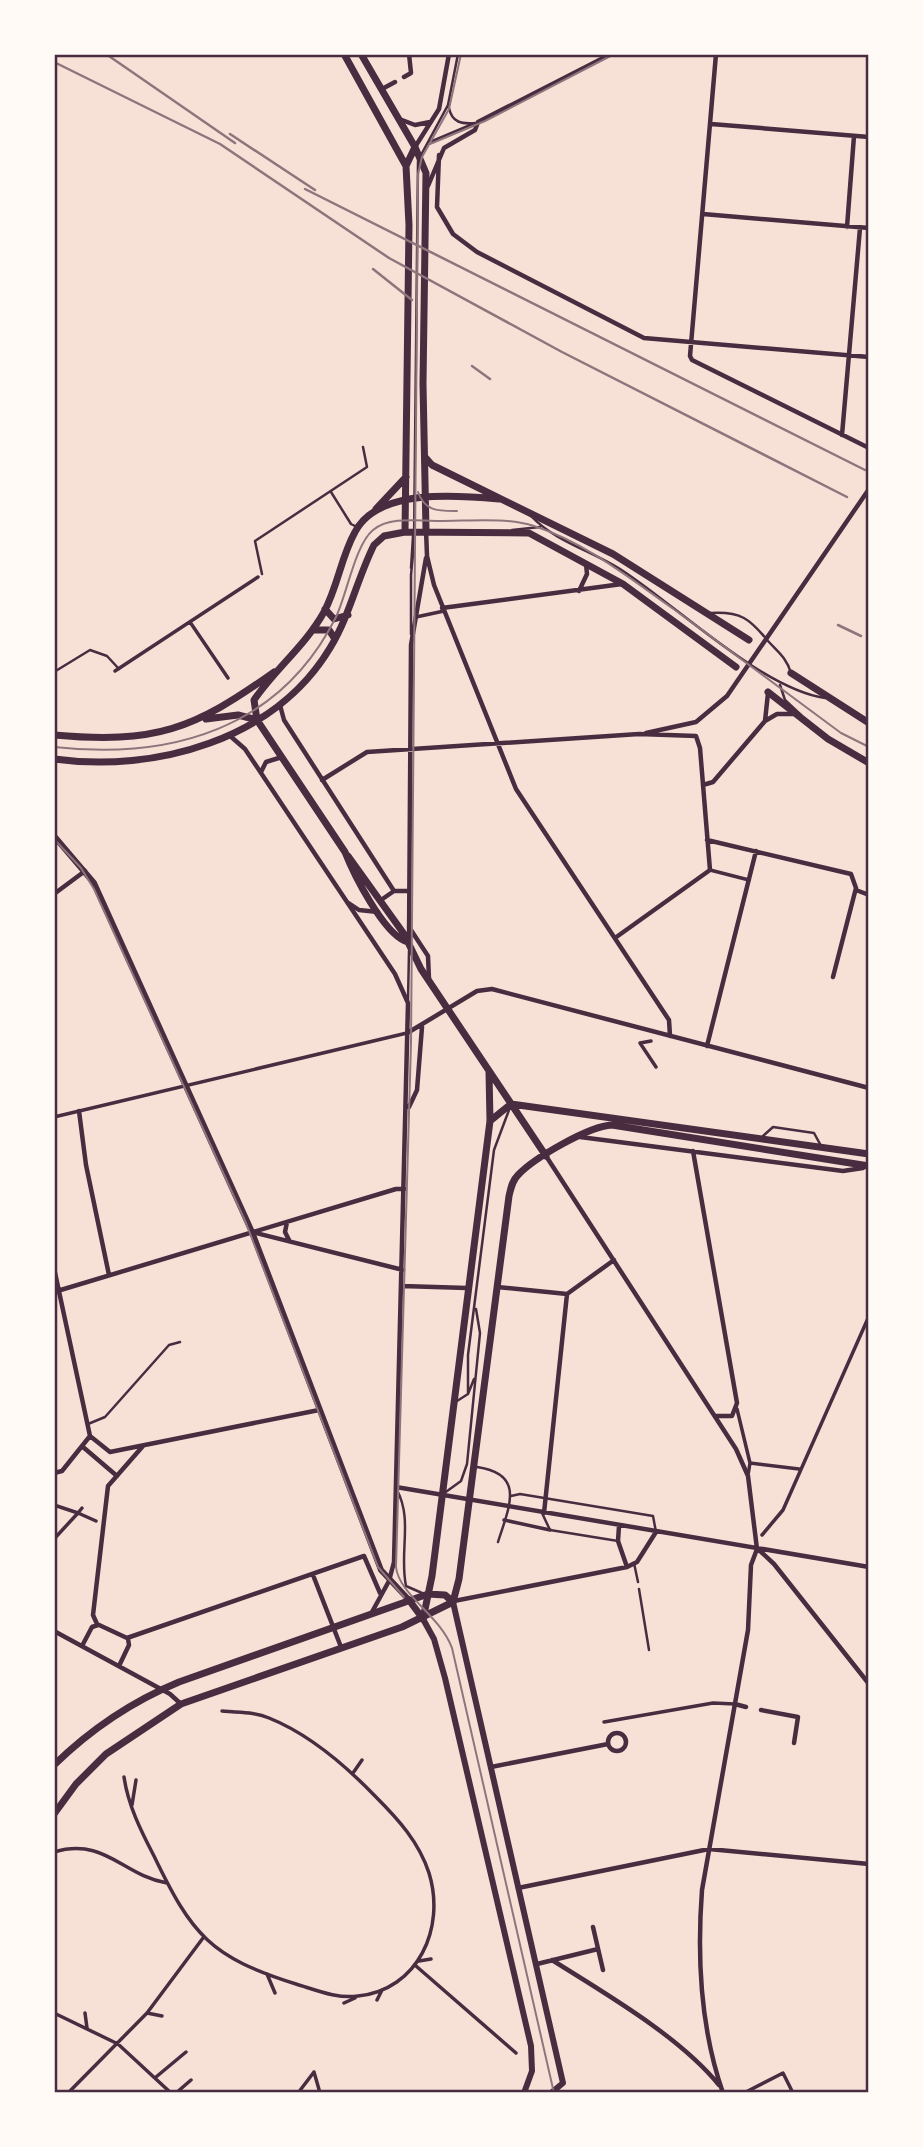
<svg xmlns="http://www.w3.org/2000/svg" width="923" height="2147" viewBox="0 0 923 2147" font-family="'Alegreya Sans',sans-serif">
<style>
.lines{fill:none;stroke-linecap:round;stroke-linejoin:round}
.service{stroke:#4a2c40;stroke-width:2.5}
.pedestrian{stroke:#4a2c40;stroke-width:3.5}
.minor{stroke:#4a2c40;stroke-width:4.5}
.tertiary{stroke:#4a2c40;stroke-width:6}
.secondary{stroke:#4a2c40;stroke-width:7}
.tram{stroke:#8f747c;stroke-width:2}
.rail{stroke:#8f747c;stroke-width:2.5}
.neatline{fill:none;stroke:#4a2c40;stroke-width:2.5}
</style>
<rect width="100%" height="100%" fill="#f7e1d7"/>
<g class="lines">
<path class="service" d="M449,108c3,15 13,16 26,15
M430,142l45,-19
M421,155l27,-50 10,-51
M331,492l20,32 6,3
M532,517c24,25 63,35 91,54 55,36 140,118 202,127
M512,530l28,-3
M411,568l2,-32
M262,574l-7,-33 112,-74 -4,-20
M411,575l3,-31 4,-383
M710,613c31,-2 40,6 58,28 10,11 18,16 23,32
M411,634v-60
M54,672l36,-22 17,6 12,13
M780,685l5,15 16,15
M408,1000l1,-49
M763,1136l10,-9 41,6 6,11
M468,1394v-39l26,-205 15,-40
M457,1401l11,-7 6,-15
M88,1424l17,-7 64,-72 11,-3
M477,1467c49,7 32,40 21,75
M397,1490c16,30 2,63 9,96l16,7
M443,1494l18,-13 6,-17 13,-131 -4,-24
M511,1496l9,-2 133,22 3,16
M542,1513l8,17 68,11
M634,1563l4,19
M639,1589l10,61"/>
<path class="pedestrian" d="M416,617l28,-6
M190,622l38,56
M115,671l143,-94
M710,870l39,10
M651,1041l-11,2 16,24
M54,1117l353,-84
M737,1409l13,54 -2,12
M750,1463l49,6
M54,1505l24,8 -24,26
M82,1508l-4,5 18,8
M504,1520l46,10
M762,1535l21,-25 86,-194
M604,1722l109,-19 22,1
M353,1773l9,-13
M124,1777c4,28 17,54 30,79 38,79 56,101 142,128 20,6 41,15 62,12 60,-6 88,-68 71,-123 -10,-31 -31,-54 -54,-77 -29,-30 -66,-62 -106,-78 -15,-6 -31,-6 -47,-7
M132,1805l4,-25
M54,1852c51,-15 68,23 113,31
M419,1961l12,-2
M416,1966l100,87
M267,1974l8,19
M377,2000l5,-10
M344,2003l11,-5
M54,2013l64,31 53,49
M85,2013l2,15
M147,2013l15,3
M314,2072l6,21
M156,2077l30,-25
M68,2093l79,-80 56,-75
M176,2093l15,-13
M298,2093l16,-21
M744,2093l39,-20 10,20"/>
<path class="minor" d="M716,54l-26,302 2,4 177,88
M404,77l7,-4 -2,-19
M382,89l13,-7
M402,120l13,5 15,-3
M711,124l158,13
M868,137l1,-9
M415,147l24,-38 10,-55
M439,155l-2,52 16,27 24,18 167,86 225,19
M428,186l16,-38 31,-18 3,-8 133,-68
M703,214l166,14
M847,227l7,-91
M842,435l18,-207
M426,530l1,26 7,29 82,204 153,231 1,16
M579,591l8,-17 -1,-10
M442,608l180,-24
M280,705l4,15 110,171
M765,721l3,-28
M646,733l50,-11 31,-26 142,-207
M229,735l16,14 150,225 13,29 -14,559 -5,19 -17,31
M261,772l5,-10 16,-5
M322,780l45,-28 272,-18 57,2 4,12 10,122 -95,68
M703,785l10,-3 52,-61 12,-7h16
M707,840l144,34 5,14 -23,89
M856,890l13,5
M54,894l31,-23
M381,900l13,-9h15
M347,902l12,8 19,2
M409,927l19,29 1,23
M409,940l2,-295 15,-87
M409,1032l68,-41 15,-2 377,99
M707,1046l49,-195
M409,1107l8,-17 5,-63
M79,1111l7,54 23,110
M580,1137l263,34 20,-3
M693,1151l44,252 -5,13h-16
M546,1156l190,293 12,27 9,73
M287,1222l-2,10 4,8
M252,1232l151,38
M54,1268l36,168 20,16 209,-42
M402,1286l65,2
M497,1287l70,7 47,-34
M54,1292l342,-103h9
M83,1447l34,29
M54,1473l8,-2 28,-35
M396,1487l473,80
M544,1513l23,-219
M619,1526l-1,15 9,26
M758,1549l16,15 95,120
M313,1575l28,72
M454,1601l173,-34 10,-5 19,-30
M54,1631l116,63 11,10
M127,1638l237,-82 16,37
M127,1638l-30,-14 -4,-9 15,-129 35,-40
M82,1646l10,-19 6,-2
M119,1666l10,-21 -1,-6
M735,1704l11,3
M761,1710l37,7 -4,26
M608 1742a9 9 0 1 1 18 0a9 9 0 1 1-18 0Z
M491,1767l117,-23
M518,1888l191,-39 160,15
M593,1927l10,43
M552,1960c54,34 127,76 167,125
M537,1964l61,-15
M723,2093c-22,-63 -26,-137 -21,-203l46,-260 3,-65 6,-16"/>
<path class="tertiary" d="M54,836l40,47 158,349 129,338 28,30
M453,1602l110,481 -12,10
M423,1619l11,20 11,39 86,368 1,25 -8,22"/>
<path class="secondary" d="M344,54l62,112
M361,54l54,93 11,26 -3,211 3,146
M425,457l7,8 181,89 136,86
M376,509l30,-32
M405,532l4,-307 -3,-59 9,-19
M325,609l9,10 14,-4
M313,630h16l6,9
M791,673l78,50
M768,692l60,47 41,24
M206,719l32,-4 19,5
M54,735c101,9 139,-5 220,-63
M54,759c101,14 221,-19 276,-111 20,-33 27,-69 44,-103l10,-9 21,-4 124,1 94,51 113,83
M348,856l56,78 17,35 125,187
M405,941c-22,-9 -51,-66 -60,-89l-88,-132 -3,-20c22,-32 51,-54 70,-88 14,-26 17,-55 31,-80 23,-44 102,-37 144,-33
M511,1104l358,50
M490,1121l21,-17
M409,1600l14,19
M423,1619l9,-43 58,-455 -1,-49
M54,1765c36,-35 79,-64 125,-83l249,-88 17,1 8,7
M54,1814l22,-30 30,-30 75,-50 221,-77 51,-25 6,-23 50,-383c2,-8 3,-15 9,-21 16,-17 71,-49 94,-50l257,41"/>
<path class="tram" d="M461,54l-12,55 -27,48 -4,17 -7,869 -15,524c3,28 44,48 56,81l102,445
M430,144l55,-23 129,-67
M418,492c7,20 21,19 39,19
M54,747c117,13 226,-18 282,-130 11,-23 19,-72 37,-87 17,-14 45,-9 66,-9 31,0 66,-4 95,5 51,16 98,54 141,84 55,41 110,82 166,123l28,14
M54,839l27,29 13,21 152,334 132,344 26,30"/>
<path class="rail" d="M106,54l129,89
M54,62l166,82 169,114 173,94 285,145
M230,134l85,56
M305,189l560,281
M373,269l39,31
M472,366l18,13
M838,625l23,11"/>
</g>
<rect width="923" height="2147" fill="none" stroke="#fffaf5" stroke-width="112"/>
<rect x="56" y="56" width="811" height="2035" class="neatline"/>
</svg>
